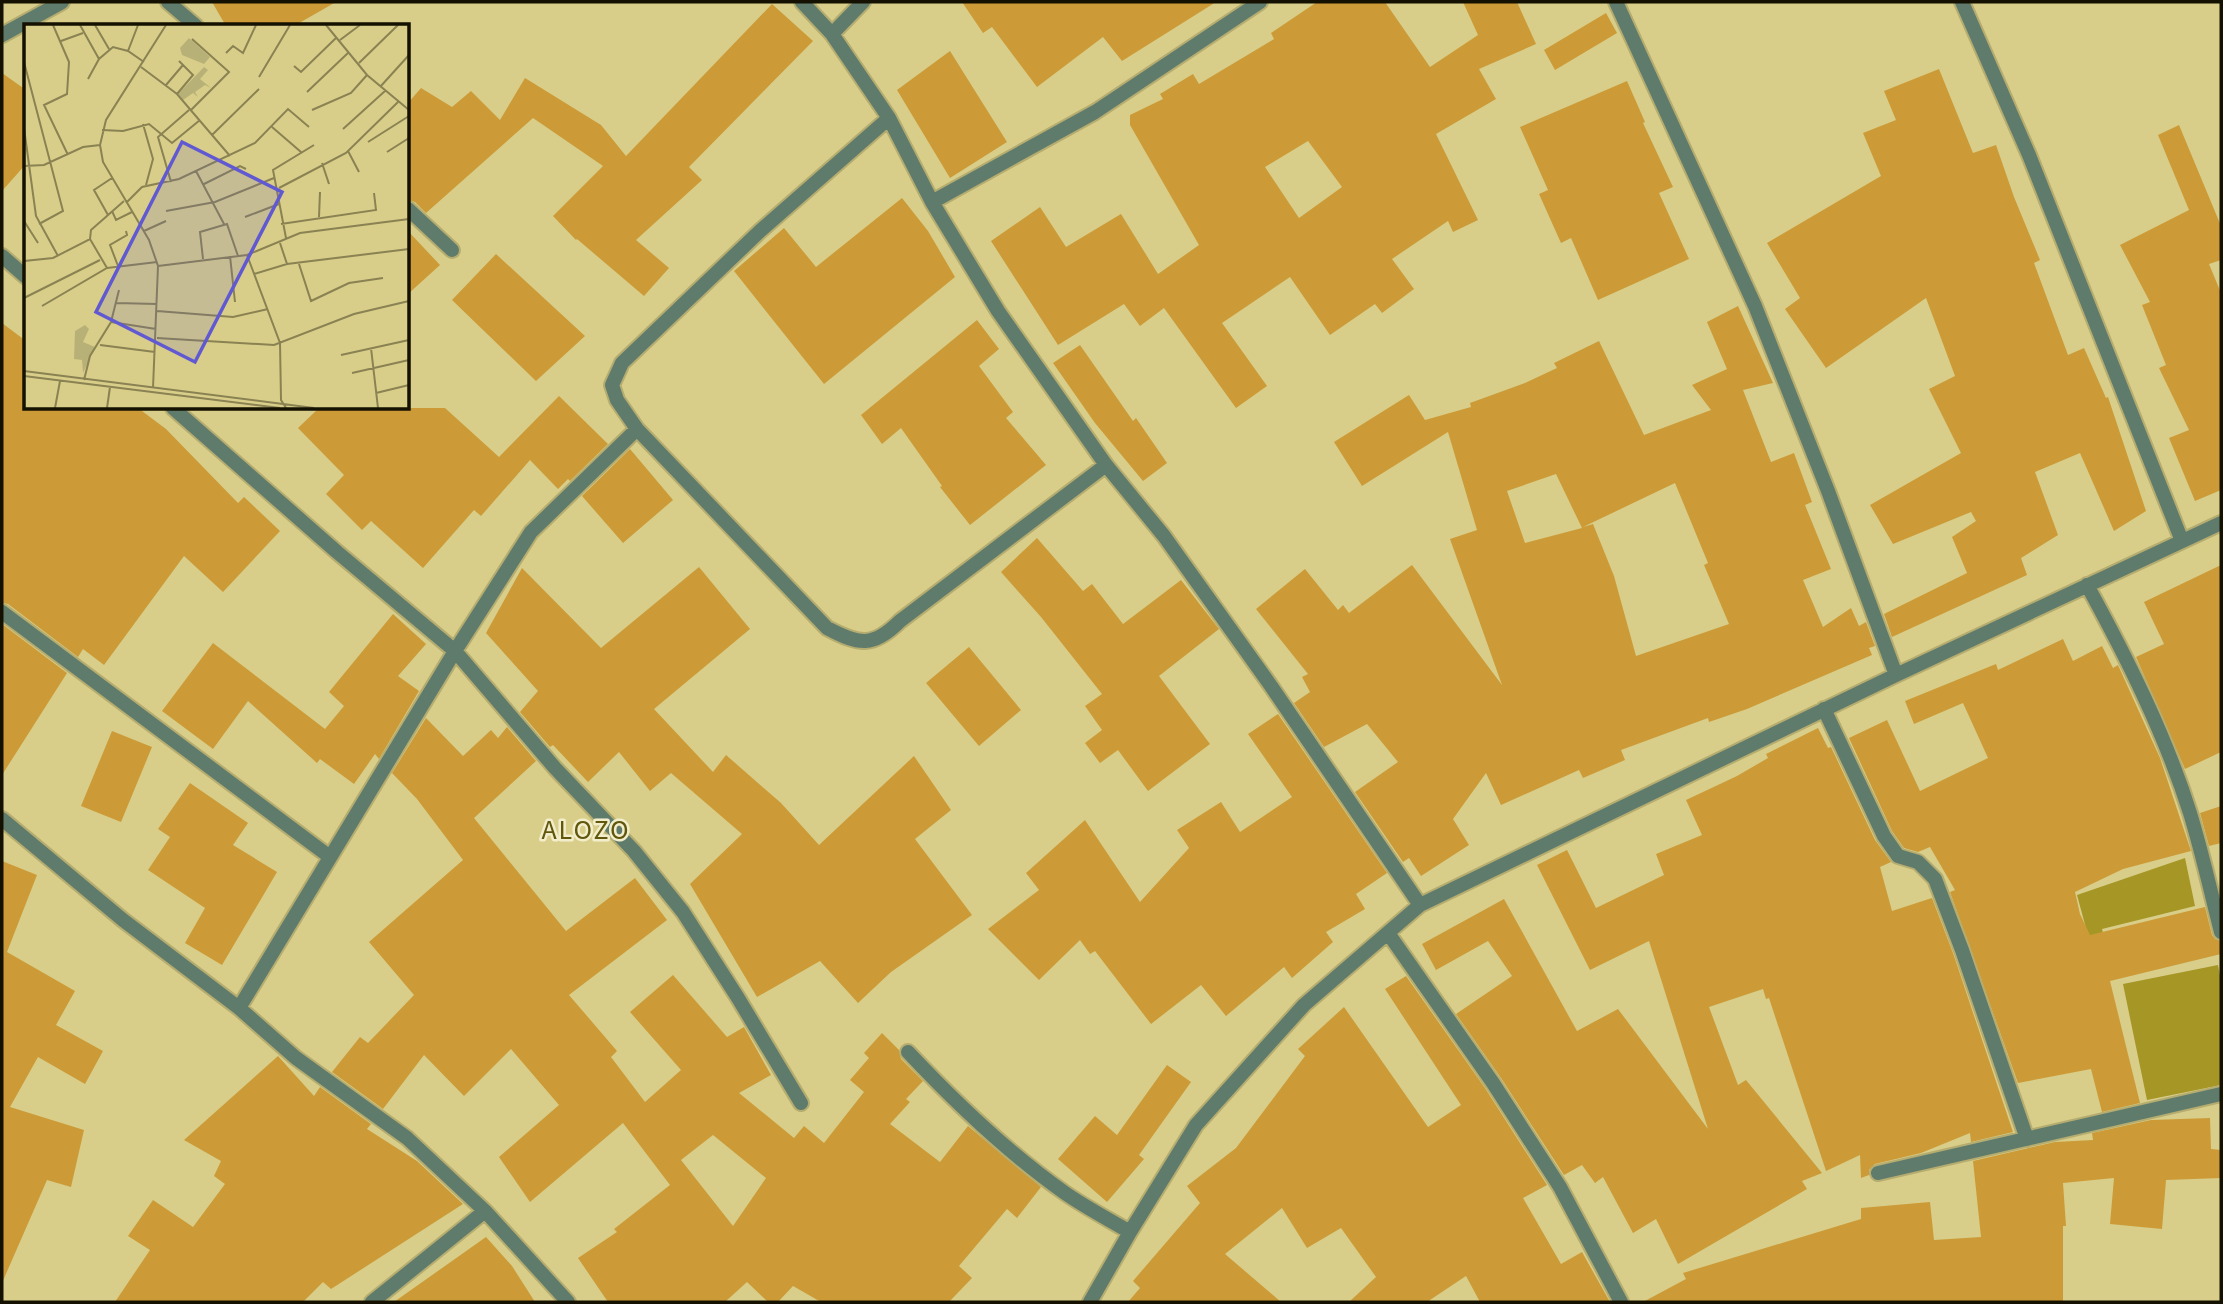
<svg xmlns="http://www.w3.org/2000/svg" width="2223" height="1304" viewBox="0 0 2223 1304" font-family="'Source Sans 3',sans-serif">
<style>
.forest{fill:#a59625}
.building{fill:#cc9b37;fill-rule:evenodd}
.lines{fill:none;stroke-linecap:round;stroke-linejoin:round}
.street-casing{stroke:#b5ac70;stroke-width:18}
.street{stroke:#5f7b6c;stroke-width:14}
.labels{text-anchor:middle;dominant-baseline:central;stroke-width:5;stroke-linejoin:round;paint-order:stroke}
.quarter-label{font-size:28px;letter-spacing:2px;fill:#61570c;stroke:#f2eecc}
.inset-road{fill:none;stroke:#8a8252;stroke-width:2}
.view{fill:#6159d1;fill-opacity:0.15;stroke:#6159d1;stroke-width:3.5}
.inset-edge{fill:none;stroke:#151100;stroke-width:3.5}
</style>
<rect width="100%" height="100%" fill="#d8ce89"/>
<path class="forest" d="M2185,858l10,48 -93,23 5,20 -14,5 -16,-59z
M2218,965l3,16v104l-74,15 -24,-116z"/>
<path class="building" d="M212,2h124l-42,24h-68z
M962,2h254l-94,59 -19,-24 -66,50 -45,-60 -9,6z
M1317,2h68l45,65 48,-32 -15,-33h54l19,42 -57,25 17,30 -60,35 42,86 -25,12 -5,-11 -56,38 22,30 -32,24 -7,-9 -45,31 -40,-58 -68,46 45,63 -31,22 -72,-100 -24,18 -16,-22 -66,41 -67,-104 49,-34 26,40 55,-33 37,60 41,-29 -69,-120v-10l33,-16 -3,-5 33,-20 6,10 75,-45 -3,-6zM1308,141l34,46 -43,31 -34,-51z
M772,4l41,37 -124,126 13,13 -66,60 33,28 -25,28 -67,-57 -1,1 -23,-24 50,-50 -70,-48 -107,95 -11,-11 -7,-2v-97l13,-15 31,19 19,-16 29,29 25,-42 76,47 25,31z
M1606,13l11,20 -62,37 -11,-20z
M950,51l57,91 -57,36 -53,-88z
M1939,69l34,84 23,-8 18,52 26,63 -6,3 34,92 16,-7 22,50 2,-1 38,114 -32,20 -34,-78 -45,19 23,63 -37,23 6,17 -135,62 -8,-23 83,-41 -15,-36 24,-16 -5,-9 -78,32 -23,-39 91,-52 -32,-64 26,-13 -29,-78 -100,70 -41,-59 15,-11 -33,-55 114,-67 -18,-43 33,-13 -12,-29z
M2,73l24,17v74l-24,27z
M1627,81l18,41 -2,1 30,64 -14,6 30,66 -91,41 -27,-62 -10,5 -22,-49 9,-4 -28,-63z
M2179,125l42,101v34l-12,4 12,29v197l-26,11 -26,-63 20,-8 -30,-62 7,-3 -24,-60 8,-3 -30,-57 69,-35 -31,-75z
M902,198l26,33 27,46 -131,107 -90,-113 50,-43 32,39z
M408,231l32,34 -32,29z
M496,254l89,82 -49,45 -84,-81z
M1738,306l35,77 -30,7 28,72 23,-9 18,49 -7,3 26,64 -28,11 20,47 28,-19 8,18 7,-4 9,24 -6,2 3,7 -125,54 -38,13 -1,-4 -87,32 4,10 -42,18 -4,-8 -78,35 -15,-32 -33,46 16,26 -48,31 -12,-18 -6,4 -48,-70 43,-30 -31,-38 -43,23 -30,-44 16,-11 -8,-15 6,-3 -52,-65 49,-40 33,41 5,-5 6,8 63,-48 90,120 -52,-146 27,-9 -29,-98 -86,54 -28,-44 75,-47 16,25 46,-13 -1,-4 55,-20 32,-15 -3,-5 45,-22 45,94 67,-25 -19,-25 35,-16 -20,-47zM1556,474l26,54 -57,15 -18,-52zM1675,483l33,80 -4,2 25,59 -93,32 -22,-80 -21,-52 -10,3z
M977,320l22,29 -20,17 34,46 -7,6 40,47 -76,60 -30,-38 2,-1 -41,-58 -19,16 -21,-29z
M2,323l24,18v67h112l28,21 72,74 6,-6 36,34 -57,61 -39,-36 -80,109 -21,-16 -5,8 -70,-53 -6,-1z
M1080,345l53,76 3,-3 31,45 -24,18 -48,-58 -42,-60z
M559,396l49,48 -38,37 -2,-2 -10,10 -28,-29 -49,56 -7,-6 -51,58 -52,-47 -9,9 -36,-36 18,-19 -46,-47 21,-20h126l54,49z
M630,449l43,51 -50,43 -41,-47z
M1037,538l46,53 9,-7 31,40 58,-44 38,49 -60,47 51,68 -62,47 -30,-41 -18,13 -15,-20 17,-13 -17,-24 17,-12 -61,-77 -40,-45z
M2221,565v187l-36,17 -49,-112 28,-13 -20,-42z
M699,567l51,62 -96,80 59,63 13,-17 55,48 38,42 95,-89 37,54 -36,29 57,76 -81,57 -33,31 -38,-42 -63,36 -67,-113 52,-50 -71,-61 -21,18 -31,-39 -31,30 -35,-37 -3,2 -30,-35 18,-21 -52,-58 36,-65 79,80z
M393,614l33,30 -28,32 21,15 -40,68 -4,-5 -21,30 -34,-25 -3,4 -69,-62 -35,48 -51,-38 51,-68 112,86 19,-23 -15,-14z
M2,624l65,49 -65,102z
M2063,639l10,22 29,-15 11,22 5,-3 42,93 31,93 -68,18 -48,23 5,22 10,21 115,-28 7,28 3,4 6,2v13l-111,27 30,122 -38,9 -11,-43 -73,14 -68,-191 5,-2 -25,-43 -12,5 -14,-4 -12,-17 -43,-93 38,-18 33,71 68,-33 -25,-55 -49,21 -9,-23 91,-37 2,6z
M969,647l52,63 -42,36 -53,-63z
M1278,714l109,159 -31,21 9,15 -39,23 7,10 -41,36 -8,-11 -58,49 -25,-31 -50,39 -56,-73 -5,3 -10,-14 -41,40 -51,-51 51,-39 -13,-17 59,-53 55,82 49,-54 -12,-18 44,-28 19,30 52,-35 -44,-63z
M426,718l37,38 28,-26 7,8 9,-11 29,34 -62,57 92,113 69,-53 32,42 -98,75 48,56 -6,6 34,45 36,-32 -51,-58 43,-37 54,62 17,-10 27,48 -32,18 55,45 10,-12 20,17 40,-51 -14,-12 19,-22 -5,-5 18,-20 17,17 2,9 22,22 -17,18 4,3 -20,22 50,38 28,-36 73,61 -24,31 -10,-9 -48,57 13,12 -23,24h-128l-28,-16 -15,16h-10l-21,-20 -22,20h-117l-30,-44 39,-26 -3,-3 56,-44 -47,-62 -93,79 -31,-45 60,-52 -48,-56 -47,47 -40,-41 -41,54 -51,-37 28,-35 8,6 46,-48 -45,-53 94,-82 -46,-61 -25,-26zM713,1135l53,43 -33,48 -52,-66z
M1818,728l10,20 3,-1 44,93 16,22 -11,5 12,44 40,-13 21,55 60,179 -42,10 -1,-9 -49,20 -46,11 -6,6v5l-8,3 -1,-23 -34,16 -57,-173 -3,1 -3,-10 -54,18 29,78 8,-5 76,93 -20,8 5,8 -129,75 -22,-45 -23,14 -30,-56 -8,6 -13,-18 -18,10 -63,-97 -45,-64 56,-38 -24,-35 -52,29 -14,-26 82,-45 73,132 41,-22 90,120 -59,-188 -59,29 -53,-105 30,-15 29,58 68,-33 -8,-21 46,-19 -16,-35 51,-24 31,-18 -2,-4z
M112,731l40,16 -31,75 -40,-16z
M190,783l58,40 -15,22 44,27 -55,93 -37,-22 20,-35 -57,-38 22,-33 -12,-8z
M2221,806v37l-12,3 -9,-33z
M2,861l35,14 -30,77 68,39 -19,34 47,26 -18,33 -47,-27 -28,50 74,23 -13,57 -24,-7 -45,103z
M1406,976l79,112 62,97 -24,13 38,66 21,-12 28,50h-130l-14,-26 -39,26h-78l27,-25 -35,-49 -34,20 -25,-40 -57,46 56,48h-153l12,-14 -7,-7 67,-78 -13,-17 49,-38 69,-92 -7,-7 46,-42 84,120 33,-22 -76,-116z
M278,1056l36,40 6,-9 51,37 -4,5 50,32 46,43 -132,85 -8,-7 -20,20h-188l35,-52 -22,-14 25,-36 40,27 32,-43 -11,-8 7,-15 -37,-21z
M1167,1065l24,17 -52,73 5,4 -37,43 -49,-43 37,-43 22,19z
M2210,1118l1,31 10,1v28l-55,2 -4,49 -52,-5 4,-46 -51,5 3,43h-3v76h-420l43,-23 -3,-6 178,-54v-11l69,-6 4,38 47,-3 -8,-76 82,-19 38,-2 -1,-7 59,-13z
M486,1237l26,29 23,36h-141z"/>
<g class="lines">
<g class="street-casing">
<path id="street" d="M168,2l28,24
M802,2l30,32 57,84 43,84 66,109 108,154 58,71 107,150 149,219
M1616,2l139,304 73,185 68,184
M1962,2l67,153 153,386
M832,34l31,-32
M2,35l60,-33
M889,118l-129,113 -138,132 -10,22 5,15 20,29 190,199c32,17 46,20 73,-7l206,-156
M932,202l163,-90 165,-110
M408,209l44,41
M2,256l24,21
M173,408l164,144 118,99 100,117 79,83 49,61 55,86 63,105
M2087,585c40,73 78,149 103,228 12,39 21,80 31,119
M2,612l328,245
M1824,709l60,127 14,20 20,6 17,17 27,71 65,189
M2,819l121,101 116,88 57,50 111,80 78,73 83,91
M1388,933l105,150 67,104 61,115
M239,1008l216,-357 76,-119 106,-103
M908,1052c47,50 100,101 157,141 20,14 43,26 65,39
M1878,1173l343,-79
M372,1302l113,-91
M1090,1302l40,-70 66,-107 108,-120 116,-100 476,-230 325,-152"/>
</g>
<use href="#street" class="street"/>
</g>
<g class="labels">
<g class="quarter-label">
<text x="586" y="830">ALOZO</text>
</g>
</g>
<g transform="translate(24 24)">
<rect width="385" height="385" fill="#d8ce89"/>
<path d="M165,14l21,19 -6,7 -22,-9 -2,-7zM180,43l4,3 -8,9 11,9 -6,-3 -10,7 3,5 -5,-4 -10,7 -5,-6zM61,301l4,4 -6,13 12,5 -12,26 -1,-13 -8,-1 1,-28z" fill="#b8b177"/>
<path class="inset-road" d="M29,1l16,37 -2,32 -23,11 24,50M56,1l19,34M71,1l14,24M302,1l41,50 42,35M316,16l20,-15M37,17l22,-8M104,27l10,-26M202,29l7,-7 10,7 13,-28M0,38l39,149 -24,13M335,39l39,-38M270,42l7,6 36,-35M117,43l36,27 53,62M235,53l31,-52M64,55l11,-20 14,-12 15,4 16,11M142,61l17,-20M356,63l29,-32M283,68l42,-40M153,70l16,-19 -14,-14M167,86l38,-38 -37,-33M288,86l39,-17 16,-18M119,100l10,35 -7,26M248,103l29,25M0,104l12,88 22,40M319,105l42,-38M78,106l21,1 26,-7 23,19 28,-23M188,111l47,-46M344,118l41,-26M324,127l11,21M363,128l22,-14M298,139l7,21M0,142l20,-1 39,-18 17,-2M172,147l28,53M147,158l-13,-45 31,-27M180,160l36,-18 6,3M255,164l67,-35 52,-51M102,179l16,-16 37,-8 76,-36 33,-34 21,18M88,187l4,9 16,-8M142,187l49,-9 59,-24M84,191l-14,-25 18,-12M221,193l34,-13M295,193l1,-25M0,197l14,22M257,200l95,-14 -2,-17M120,207l22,-10M262,214l-13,-68 41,-25M66,215l1,-9 33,-29M256,219l7,21M223,231l33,88 1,57 5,8M206,232l5,46M179,235l-3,-27 27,-8 11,32M0,237l29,-3 37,-19 17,29M275,240l12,37 38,-18 34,-5M94,242l-8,-21 17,-10 -1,-4M134,242l89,-11 53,-22 109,-14M230,250l33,-10 122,-15M0,274l76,-38M92,279l41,1M18,282l65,-38 50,-6M133,287l76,6 35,-8M87,298l45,7M133,314l117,7 80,-31 55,-13M76,321l55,7M347,324l7,60M317,331l68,-15M0,347l290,37M328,349l57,-13M0,352l256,32M60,356l6,-24 21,-34 8,-32M129,364l5,-122 -9,-26 -46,-78 -3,-17 6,-25 60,-95M352,369l33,-8M31,384l5,-27M83,384l3,-21"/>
<path class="view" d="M158,118l100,50 -87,170 -99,-50z"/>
<rect width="385" height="385" class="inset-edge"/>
</g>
<rect width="2223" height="1304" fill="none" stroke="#151100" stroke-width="7"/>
</svg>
